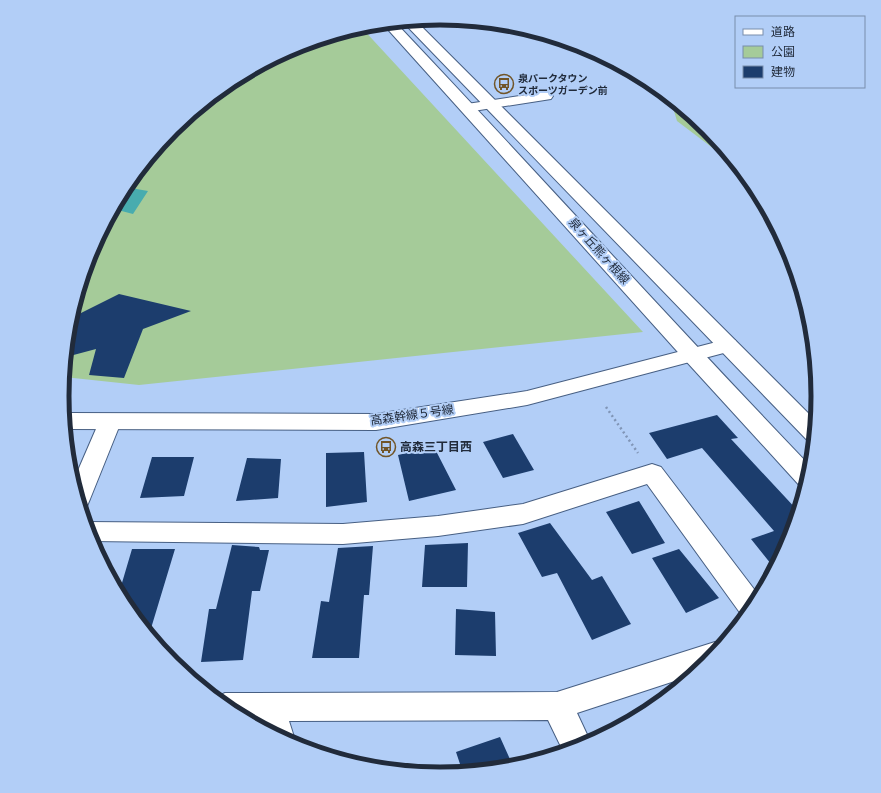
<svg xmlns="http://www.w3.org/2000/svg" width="881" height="793" viewBox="0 0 881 793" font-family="'DejaVu Sans','Noto Sans JP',sans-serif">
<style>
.green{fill:#a5cb99}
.water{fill:#48acaf}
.building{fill:#1c3d6d}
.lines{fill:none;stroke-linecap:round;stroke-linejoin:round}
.minor-casing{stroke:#475f83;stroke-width:2}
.tertiary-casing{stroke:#475f83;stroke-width:2}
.secondary-casing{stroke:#475f83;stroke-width:2}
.path{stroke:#8095b6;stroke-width:2.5;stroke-dasharray:2 3;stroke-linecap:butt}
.minor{fill:#fff;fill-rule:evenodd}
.tertiary{fill:#fff;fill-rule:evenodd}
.secondary{fill:#fff;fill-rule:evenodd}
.labels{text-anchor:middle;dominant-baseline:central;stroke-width:4;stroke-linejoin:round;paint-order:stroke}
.far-poi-label{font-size:10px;font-weight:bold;fill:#212b3b;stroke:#b2cef7;text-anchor:start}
.street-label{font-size:12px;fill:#212b3b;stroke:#b2cef7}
.poi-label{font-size:12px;font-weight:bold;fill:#212b3b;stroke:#b2cef7;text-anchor:start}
.rim{fill:none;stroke:#212b3b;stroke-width:5}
</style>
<rect width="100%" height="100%" fill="#b2cef7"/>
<path class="green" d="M361,27l282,305 -504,53 -75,-8 5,-55 22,-71 35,-65 47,-57 57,-47 66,-35z
M670,98l38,31 35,42 -66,-50z"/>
<path class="water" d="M610,60l41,22 17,14 -13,-6z
M125,187l23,4 -15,23 -19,-5z"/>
<path class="building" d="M119,294l72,17 -48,18 -19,49 -35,-3 7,-26 -30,8 5,-39z
M717,415l21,23 -7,1 68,73 -9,30 -15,27 -24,-30 23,-8 -72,-83 -35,11 -18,-26z
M513,434l21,36 -31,8 -20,-36z
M434,447l22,43 -47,11 -11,-46z
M364,452l3,50 -41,5v-54z
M152,457h42l-10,39 -44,2z
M247,458l34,1 -3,39 -42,3z
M639,501l26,42 -33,11 -26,-42z
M550,523l42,57 10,-4 29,48 -39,16 -35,-67 -15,4 -24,-44z
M468,543l-1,44h-45l3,-42z
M232,545l27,2 1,3h9l-9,41h-8l-9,69 -42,2 8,-53h7z
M373,546l-4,49h-5l-5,63h-47l9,-57 8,1 9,-54z
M132,549h43l-26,86 -23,-28 -7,-14z
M679,549l40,49 -33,15 -34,-55z
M456,609l39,3 1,44 -41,-1z
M500,737l14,31 -51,5 -7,-21z"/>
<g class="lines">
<g class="minor-casing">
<path id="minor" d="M546,92l5,1 2,3 -2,3 -84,13 -5,-1 -2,-3 2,-3 5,-1z
M110,414l8,2 3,6 -31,77 -3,7 -6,2 -8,-26 26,-60 3,-6z
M652,464l9,3 99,130 -5,10 -9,11 -3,-1 -96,-133 -124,40 -85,12 -95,8 -252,-3 -6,-19 258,2 95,-8 85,-12z
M715,642l9,3 -16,19 -12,10 -119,39 14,30 -27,10 -16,-33 -259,1 5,16 -3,7 -31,-17 -2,-6c-18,0 -31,-12 -44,-23l11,-5 332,-1z"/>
</g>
<g class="tertiary-casing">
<path id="tertiary" d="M728,339l7,1 3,5 -3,5 -208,55 -151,25 -311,-1 -1,-16 312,1 151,-23z"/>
</g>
<g class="secondary-casing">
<path id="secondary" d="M415,20l402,402 -2,20 -8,-2 -404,-418z
M395,22c140,148 276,299 417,446l-6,20 -6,-2 -115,-126 -302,-336z"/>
</g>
<path class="path" d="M606,407l32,46"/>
<use href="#minor" class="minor"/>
<use href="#tertiary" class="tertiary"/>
<use href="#secondary" class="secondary"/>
</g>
<defs>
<g id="bus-ring" transform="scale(1)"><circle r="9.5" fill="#b2cef7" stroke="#715528" stroke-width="1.5"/><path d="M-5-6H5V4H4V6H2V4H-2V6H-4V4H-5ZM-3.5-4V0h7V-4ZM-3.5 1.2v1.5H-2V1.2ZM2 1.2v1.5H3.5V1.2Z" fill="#715528"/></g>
</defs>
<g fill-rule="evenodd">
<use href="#bus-ring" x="504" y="84"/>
<use href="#bus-ring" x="386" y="447"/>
</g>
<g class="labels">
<g class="far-poi-label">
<text x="518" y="78">泉パークタウン<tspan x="518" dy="12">スポーツガーデン前</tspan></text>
</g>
<g class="street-label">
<text transform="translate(599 251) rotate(48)">泉ヶ丘熊ヶ根線</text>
<text transform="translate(412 415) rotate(-8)">高森幹線５号線</text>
</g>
<g class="poi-label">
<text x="400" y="447">高森三丁目西</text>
</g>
</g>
<path d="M0 0H881V793H0ZM69 396a371 371 0 1 1 742 0a371 371 0 1 1-742 0Z" fill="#b2cef7" fill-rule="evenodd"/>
<path class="rim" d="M69 396a371 371 0 1 1 742 0a371 371 0 1 1-742 0Z"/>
<rect x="735" y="16" width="130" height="72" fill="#b2cef7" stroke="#788dac"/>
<rect x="743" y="29" width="20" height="6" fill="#ffffff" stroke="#788dac"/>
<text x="771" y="36" font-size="12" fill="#212b3b">道路</text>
<rect x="743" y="46" width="20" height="12" fill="#a5cb99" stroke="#788dac"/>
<text x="771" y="56" font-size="12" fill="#212b3b">公園</text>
<rect x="743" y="66" width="20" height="12" fill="#1c3d6d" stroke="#788dac"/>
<text x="771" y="76" font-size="12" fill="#212b3b">建物</text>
</svg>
